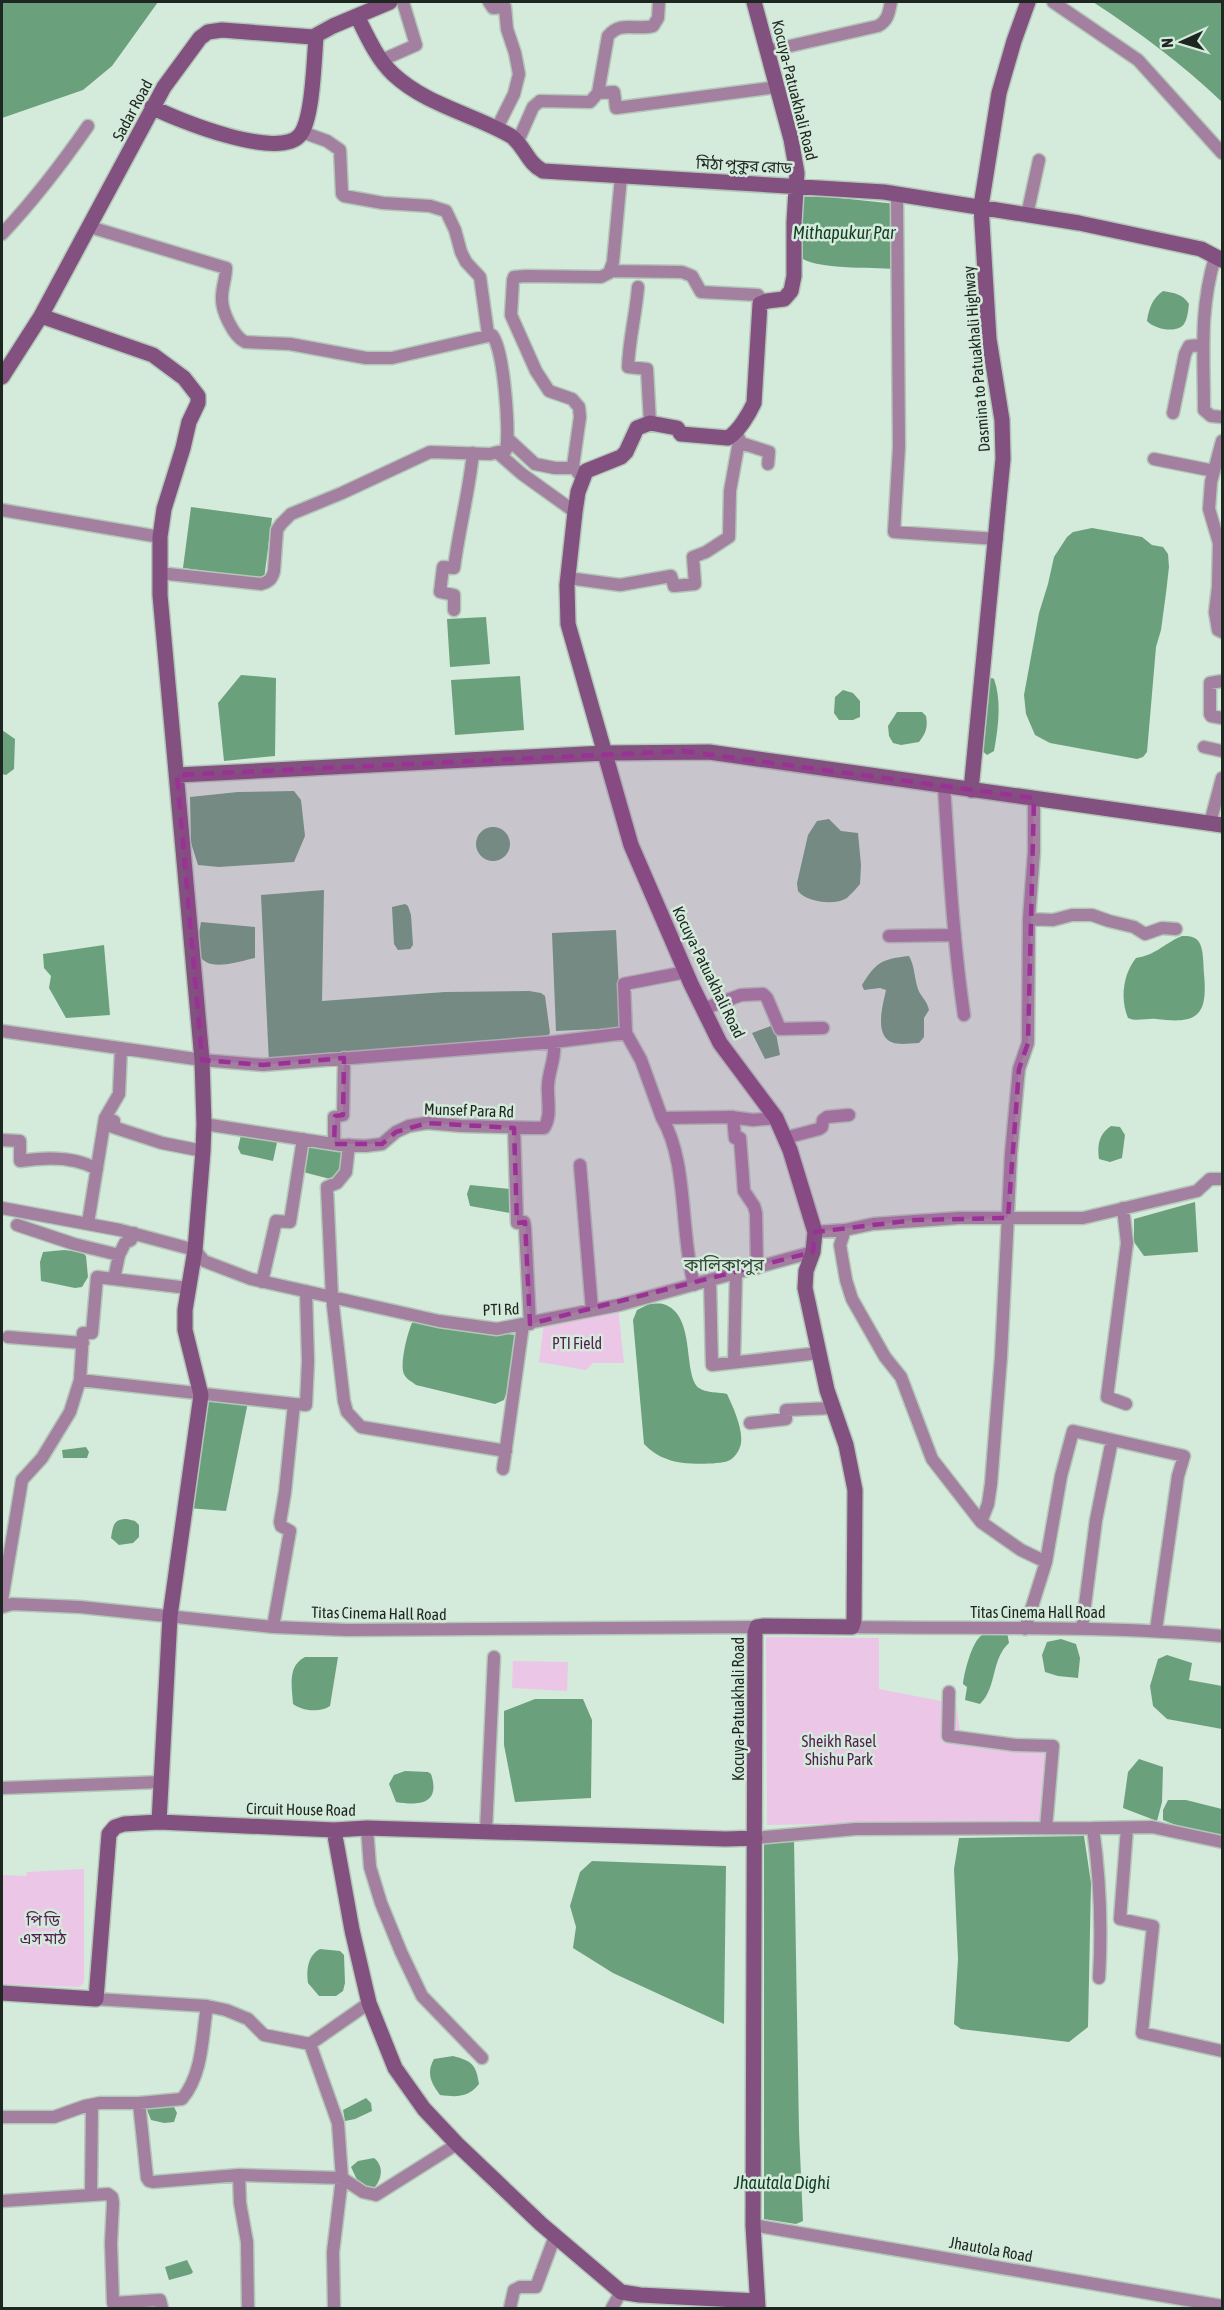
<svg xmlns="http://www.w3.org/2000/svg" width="1224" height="2310" viewBox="0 0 1224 2310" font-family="'Asap Condensed','Noto Sans Bengali',sans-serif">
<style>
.green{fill:#ebc6e7}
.water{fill:#6ba07d}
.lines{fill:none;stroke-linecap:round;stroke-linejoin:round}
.street-casing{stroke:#b3c7b9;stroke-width:15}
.secondary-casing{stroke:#b3c7b9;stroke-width:18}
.street{stroke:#a380a0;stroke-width:12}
.secondary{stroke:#82517f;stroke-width:15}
.marked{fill:#9a3296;fill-opacity:0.2;stroke:#9a3296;stroke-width:4.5;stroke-dasharray:12 8;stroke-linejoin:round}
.labels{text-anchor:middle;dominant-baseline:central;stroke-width:5;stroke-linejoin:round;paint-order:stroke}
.street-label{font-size:16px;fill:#1e2621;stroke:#d4eada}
.park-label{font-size:16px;fill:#531d51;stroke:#d4eada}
.water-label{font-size:18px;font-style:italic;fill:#123d24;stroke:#d4eada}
.neighbourhood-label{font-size:18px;fill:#34473a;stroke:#d4eada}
</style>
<rect width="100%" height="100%" fill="#d4eada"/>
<path class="green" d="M618,1308l6,55h-31l-7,7 -47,-8 5,-39z
M766,1637l113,1v51l77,15 6,41 85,5 -5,70 -275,5z
M513,1661l55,1 -1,29 -55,-3z
M84,1869v113l-4,5 -78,-3v-109l24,1 1,-4z"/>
<path class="water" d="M2,2h156l-46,64 -29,24 -81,28z
M1093,2h129v100c-40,-38 -83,-70 -129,-100z
M802,194l94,10 -1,65c-22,-2 -83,1 -96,-13z
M1163,291c11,2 20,3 26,13 -1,6 -1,14 -5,20 -7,10 -30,5 -37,-3 2,-13 5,-22 16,-30z
M191,507l81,11 -8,61 -81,-11z
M1092,528l50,9 10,8 11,2 5,7 1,13 -3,26 -5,37 -5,17 -9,105 -4,5 -6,2 -87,-16 -15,-8 -9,-21 -2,-19 15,-82 9,-29 6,-27 13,-20 6,-5z
M486,617l4,47 -40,3 -3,-48z
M241,675l35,3 -1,78 -51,5 -6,-58z
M520,676l4,54 -69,5 -4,-55z
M992,678l2,1c8,22 4,50 0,72l-7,4 -7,-6 9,-70z
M843,690l10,3 7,8v16l-7,3h-14l-5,-7 1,-16z
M897,712h25l4,4c2,11 0,17 -7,26l-18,3 -8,-2 -4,-7 -1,-10z
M2,730l13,9 -1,30 -8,6 -4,-1z
M294,791l7,9 4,36 -11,26 -75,5 -21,-2 -7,-22 -1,-46 48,-5z
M829,819l12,12 17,2 3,32 -1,19c-4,5 -9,10 -13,14 -12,8 -41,4 -49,-7l-1,-8 11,-48 9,-14z
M476 844a17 17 0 1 1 34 0a17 17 0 1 1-34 0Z
M324,890l-2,111 123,-9 84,-1 12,2 4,3 5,37 -3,4 -278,26 -8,-168z
M405,904l3,2 3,9 2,30 -3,4 -12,1 -4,-6 -2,-37z
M201,922l54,5v31c-16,3 -51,17 -57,-7 -2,-8 2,-21 3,-29z
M616,930l5,98 -65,3 -4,-98z
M1182,936c6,0 13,0 17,6 5,8 4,23 5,32 4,43 -7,50 -48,45 -9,-1 -20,3 -28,-1 -8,-19 -5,-44 8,-60 20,-3 27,-14 46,-22z
M104,945l6,70 -44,3 -17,-30 2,-12 -7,-8 -1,-14z
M909,956c6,11 5,21 9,33 2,7 9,11 11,21l-5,8v19l-5,6c-8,0 -18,2 -25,0 -21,-6 -11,-38 -8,-53l-6,-2 -16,2 -2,-5c14,-23 20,-26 47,-29z
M771,1026l4,2 5,27 -15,4 -13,-26z
M1111,1126l9,1 5,8 -3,23 -12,4 -11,-3c-2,-14 0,-25 12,-33z
M241,1135l37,3 -5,23 -32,-7 -3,-6z
M304,1145l38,6 4,9 -12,20 -31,-8z
M470,1185l40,4v24l-40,-7 -3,-12z
M1195,1202l3,50 -54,4 -10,-14v-23z
M64,1250l18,2 4,4 2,21 -6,10 -7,1 -34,-7 -1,-19 3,-10z
M649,1304c4,0 10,-1 14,0 34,10 19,71 36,84 6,5 20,4 28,6 6,13 16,34 14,49 -1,7 -6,15 -13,18 -13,4 -48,4 -61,-2 -9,-3 -16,-8 -23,-15l-11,-124 4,-10z
M420,1320l95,15 2,3 -7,44 -6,18 -9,4 -79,-19c-5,-4 -12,-7 -13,-14 -2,-11 4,-37 9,-48z
M204,1399l44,3 -22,109 -38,-3z
M86,1447l3,5 -2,6h-24l-1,-8z
M127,1519l8,2 4,4v12l-6,6 -14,2 -8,-7c2,-12 2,-19 16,-19z
M1007,1632l2,11c-18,16 -12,45 -29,61l-15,-4 2,-13 -4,-3c1,-11 9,-43 19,-49 6,-4 17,-3 25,-3z
M1061,1639l15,5 4,14 -2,20 -20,-2 -13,-4 -3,-17 5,-13z
M1167,1655l25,8 -3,17 33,6v43l-55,-10 -14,-13 -3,-20 8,-27z
M305,1657h33l-8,49c-10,7 -27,5 -37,-2 -1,-17 -6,-38 12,-47z
M535,1699h48l9,21 -1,78 -76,4 -11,-57v-34z
M1139,1759l24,8 -1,35 -5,19 -34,-13 5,-36z
M405,1771l23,1 3,2c10,30 -12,32 -35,28l-7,-18 5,-9z
M1168,1800h18l36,9v28l-36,-8 -23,-9v-10z
M1084,1836l7,47 -3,144 -19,15 -108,-13 -7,-5 4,-65 -4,-90 5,-31z
M794,1840l5,291 4,90 -7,3 -32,-5v-375l4,-3z
M592,1861l134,5 -2,158 -111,-51 -40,-25 3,-21 -6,-21 10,-34z
M320,1949l20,2 4,4 1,28 -2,8 -7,5h-17l-11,-13c-2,-13 0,-28 12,-34z
M453,2056c19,5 23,8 26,28 -11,14 -23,13 -39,11 -9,-12 -14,-22 -6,-36z
M366,2098l5,5 1,8 -17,8 -10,2 -2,-11z
M173,2105l4,8 -3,9 -10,1 -13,-3 -5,-13z
M374,2158c10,8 8,20 1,29l-5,2 -11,-5 -8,-17 7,-6z
M187,2260l6,12 -2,2 -22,6 -4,-13z"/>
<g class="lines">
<g class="street-casing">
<path id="street" d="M489,2l4,6 12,-1 2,22 8,24 4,21 -5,20 -17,34
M1053,2l85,58 84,93
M768,51l110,-25c10,-5 11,-14 13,-24
M382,60l34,-15 -13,-43
M598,93l16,-1 2,16 161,-21
M302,132l25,9 13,9 2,44 2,2 39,7 47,3 16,5 9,19 6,22 5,10 14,15 8,57
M518,141l15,-34 7,-6 50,1 8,-9 10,-57c13,-16 29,-5 45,-10l5,-8 1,-16
M897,194l2,253 -5,85 103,7
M1027,215l12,-55
M90,227l136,41c0,10 -4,19 -4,29 -1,13 11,39 23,45l45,2 76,14h26l100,-23c12,14 18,97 14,115l-16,4 -60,-2 -88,41 -51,21 -10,10 -4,6 -3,41c-2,8 -5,11 -13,13l-102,-11
M2,234c32,-34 59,-69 86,-108
M1215,257c-16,55 -11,96 -11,153l7,6 11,1
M610,271l72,1 10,4 9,16 57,3 5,7
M638,287c-2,27 -9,52 -10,80l19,2 3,54
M1173,413l12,-59 4,-8 13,-1
M738,436l3,7 28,9 -1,12
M508,439l27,25 20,4h19
M1222,441l-11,41 -2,27 10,34 -1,44 -3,25 3,18 4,2
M498,453l24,21 53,38
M1154,459l60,12
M582,478l-9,-12 7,-49 -1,-10 -7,-8 -23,-8 -13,-20 -25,-56 2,-35 1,-3 12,-1 75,1 8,-4 4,-11 8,-85
M2,510l158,27
M568,578l52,7 51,-9 3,10 21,-2 -2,-27 13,-5 23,-15 1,-46 9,-50
M454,610v-15l-14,-3 3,-25 11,1c5,-39 15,-76 19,-115
M1222,681l-12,2v31l1,2 11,2
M1204,747l18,4
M944,786c5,77 9,153 20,229
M1210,823l12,-45
M1029,919l24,1 19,-5h20l17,6 25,6 11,7 17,-6 14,1
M889,936l66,-1
M703,1009l38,-14 22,-1 4,4 13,31 43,-1
M2,1031l200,29 61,5 291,-23 72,-9 -2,-49 62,-12
M626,1033l15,27 21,58 69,-1 22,3 23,-2
M733,1117l2,21h5l4,53 10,15 2,7 1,55
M106,1118l8,3 -1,6 49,16 41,8
M662,1118c26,43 18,115 32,167
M204,1124l136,21 26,1 16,-2 14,-12 13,-6 18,-3 34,3 83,2c8,-12 3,-29 4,-43 1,-16 8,-27 6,-43
M514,1128l3,95 7,-1 1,6 5,96
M785,1138l34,-9 3,-2 1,-7 4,-3 22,-2
M2,1140l18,1v20c25,-4 54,-5 77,8
M334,1144v-27l9,-2 1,-57
M349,1145l-3,27 -9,11 -10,4 5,110 12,104 3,11 14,15 145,24
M580,1165l12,145
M2,1208l118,22 75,20 9,11 47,18 188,42 58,8 122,-24 194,-53
M1123,1208l4,35 -20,154 19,7
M88,1223l17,-105 14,-24 2,-45
M17,1225l57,19 45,11
M845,1230l-5,15 6,35 6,19 33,58 16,20 31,82 49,63 40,28 25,12
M815,1232l30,-2 28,-6 86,-6h124l114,-27 13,-12h12
M114,1279l5,-24 6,-12 6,-3 3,-7
M710,1280l2,85 107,-12
M262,1282l14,-61 14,1 13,-83
M8,1337l75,6
M734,1362l2,-88
M80,1380l3,-47h9l5,-56 91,11
M750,1423l36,-4v-9l47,-2
M503,1469l20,-144
M981,1522l7,-18 3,-20 10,-127 10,-203 8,-85 9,-26 1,-124 5,-67v-54
M2,1600l20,-120 20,-22 28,-46 10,-32 214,24
M2,1607l10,-3 68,3 193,20 74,3 410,-3
M273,1627l17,-96 -9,-5 -1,-4 5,-30 9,-88 12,1 2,-44 -2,-70
M852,1627c124,2 248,-2 370,9
M1082,1628l14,-108 16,-80
M1025,1629l21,-67 15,-86 12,-45 111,25 -6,20 -22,154
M949,1692l-1,44 67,9 38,1 -7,82
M2,1788l159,-6
M367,1828l3,39 11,36 20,49 21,44 60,62
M1093,1828l59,-1 70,15
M1127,1828l-7,91 33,7 -11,107 80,18
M486,1831l8,-174
M755,1838l101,-9 237,-1c7,50 9,100 6,150
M96,1999l111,7
M310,2044l28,79 4,55 -9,74 1,56
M139,2103l8,75 2,3 4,1 86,-7 103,3 21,14 13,3 81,-51
M2,2117h52l31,-11 15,-3h39l43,-4c21,-25 20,-62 25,-93l19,4 22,9 16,16 46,9 59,-41
M239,2175l1,28 7,39 1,66
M91,2194l1,-89
M2,2201l106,-7 4,3 1,6 -2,40 2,60 47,-3 2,8
M753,2225l469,81
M510,2308l4,-18 6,-3h16l19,-51
M612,2308l9,-16"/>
</g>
<g class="secondary-casing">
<path id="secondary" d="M754,2l37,137 6,34 -3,49v54l-3,15 -7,8 -17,2 -7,3 -6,99c-5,11 -15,28 -26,35l-47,-4 -4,-6 -27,-5 -13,5 -11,24 -5,5 -35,14 -8,21 -3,20 -8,73 1,39 63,221 60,139 29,59 56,75 14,32 25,82 -2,20 -7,19 -1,17 22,102 19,55 9,45 -1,130 -2,7 -88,-1 -7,1 -2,6 -2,592 5,83
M357,16c10,20 20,43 36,58 33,31 80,40 118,62 14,10 16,27 32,35l341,21 195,31 122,26 21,11
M152,107c25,13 127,54 148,28 13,-16 14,-76 16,-98
M41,316l112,39 31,23 14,18v7l-9,19 -6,26 -19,61 -4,28v58l42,465 2,64 -1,27 -8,99 -10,60v20l16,65 -31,221 -11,206
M2,377l39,-61 123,-229 36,-49 8,-6 14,-2 91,7 20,-11 57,-24
M177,775l427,-22 105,-1 513,73
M971,790l32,-331 -1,-39 -13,-81 -8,-133 18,-113 15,-52 14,-39
M334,1830l18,100 17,73 26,65 29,41 33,35 84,80 80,68 19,3 117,6
M2,1993l94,6 13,-165 6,-7 9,-3 35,-2 175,8 33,-2 359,11 29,-1"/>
</g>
<use href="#street" class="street"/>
<use href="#secondary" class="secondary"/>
</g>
<path class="marked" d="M683,751l351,47 -6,245 -9,26 -11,149 -93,2 -100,12 -2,20 -283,72 -5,-102 -8,1 -3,-95 -87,-5 -31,9 -14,12h-48l1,-28 8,-1 1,-57 -81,7 -61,-5 -25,-285z"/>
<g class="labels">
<g class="street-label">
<text transform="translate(795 90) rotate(76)">Kocuya-Patuakhali Road</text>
<text transform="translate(132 110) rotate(-62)">Sadar Road</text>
<text transform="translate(744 165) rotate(3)">মিঠা পুকুর রোড</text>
<text transform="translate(976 359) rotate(-95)">Dasmina to Patuakhali Highway</text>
<text transform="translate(709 972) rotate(64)">Kocuya-Patuakhali Road</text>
<text transform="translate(469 1110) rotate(2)">Munsef Para Rd</text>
<text transform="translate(501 1309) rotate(-2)">PTI Rd</text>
<text x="1038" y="1612">Titas Cinema Hall Road</text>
<text transform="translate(379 1613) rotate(1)">Titas Cinema Hall Road</text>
<text transform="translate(738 1709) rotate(-90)">Kocuya-Patuakhali Road</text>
<text transform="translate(301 1809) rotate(1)">Circuit House Road</text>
<text transform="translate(991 2249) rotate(10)">Jhautola Road</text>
</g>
<g class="park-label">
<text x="577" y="1343">PTI Field</text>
<text x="839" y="1741">Sheikh Rasel<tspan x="839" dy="18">Shishu Park</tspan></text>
<text x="43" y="1920">পি ডি<tspan x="43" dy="18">এস মাঠ</tspan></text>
</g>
<g class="water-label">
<text x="844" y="232">Mithapukur Par</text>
<text x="782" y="2182">Jhautala Dighi</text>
</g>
<g class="neighbourhood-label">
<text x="724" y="1264">কালিকাপুর</text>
</g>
</g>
<rect width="1224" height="2310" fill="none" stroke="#1e2621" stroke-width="6"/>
<g transform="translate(1182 42) rotate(266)" stroke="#d4eada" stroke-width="4.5" paint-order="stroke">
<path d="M0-4.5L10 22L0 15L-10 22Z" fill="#1e2621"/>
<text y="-9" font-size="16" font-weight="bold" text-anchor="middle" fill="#1e2621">N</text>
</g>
</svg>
